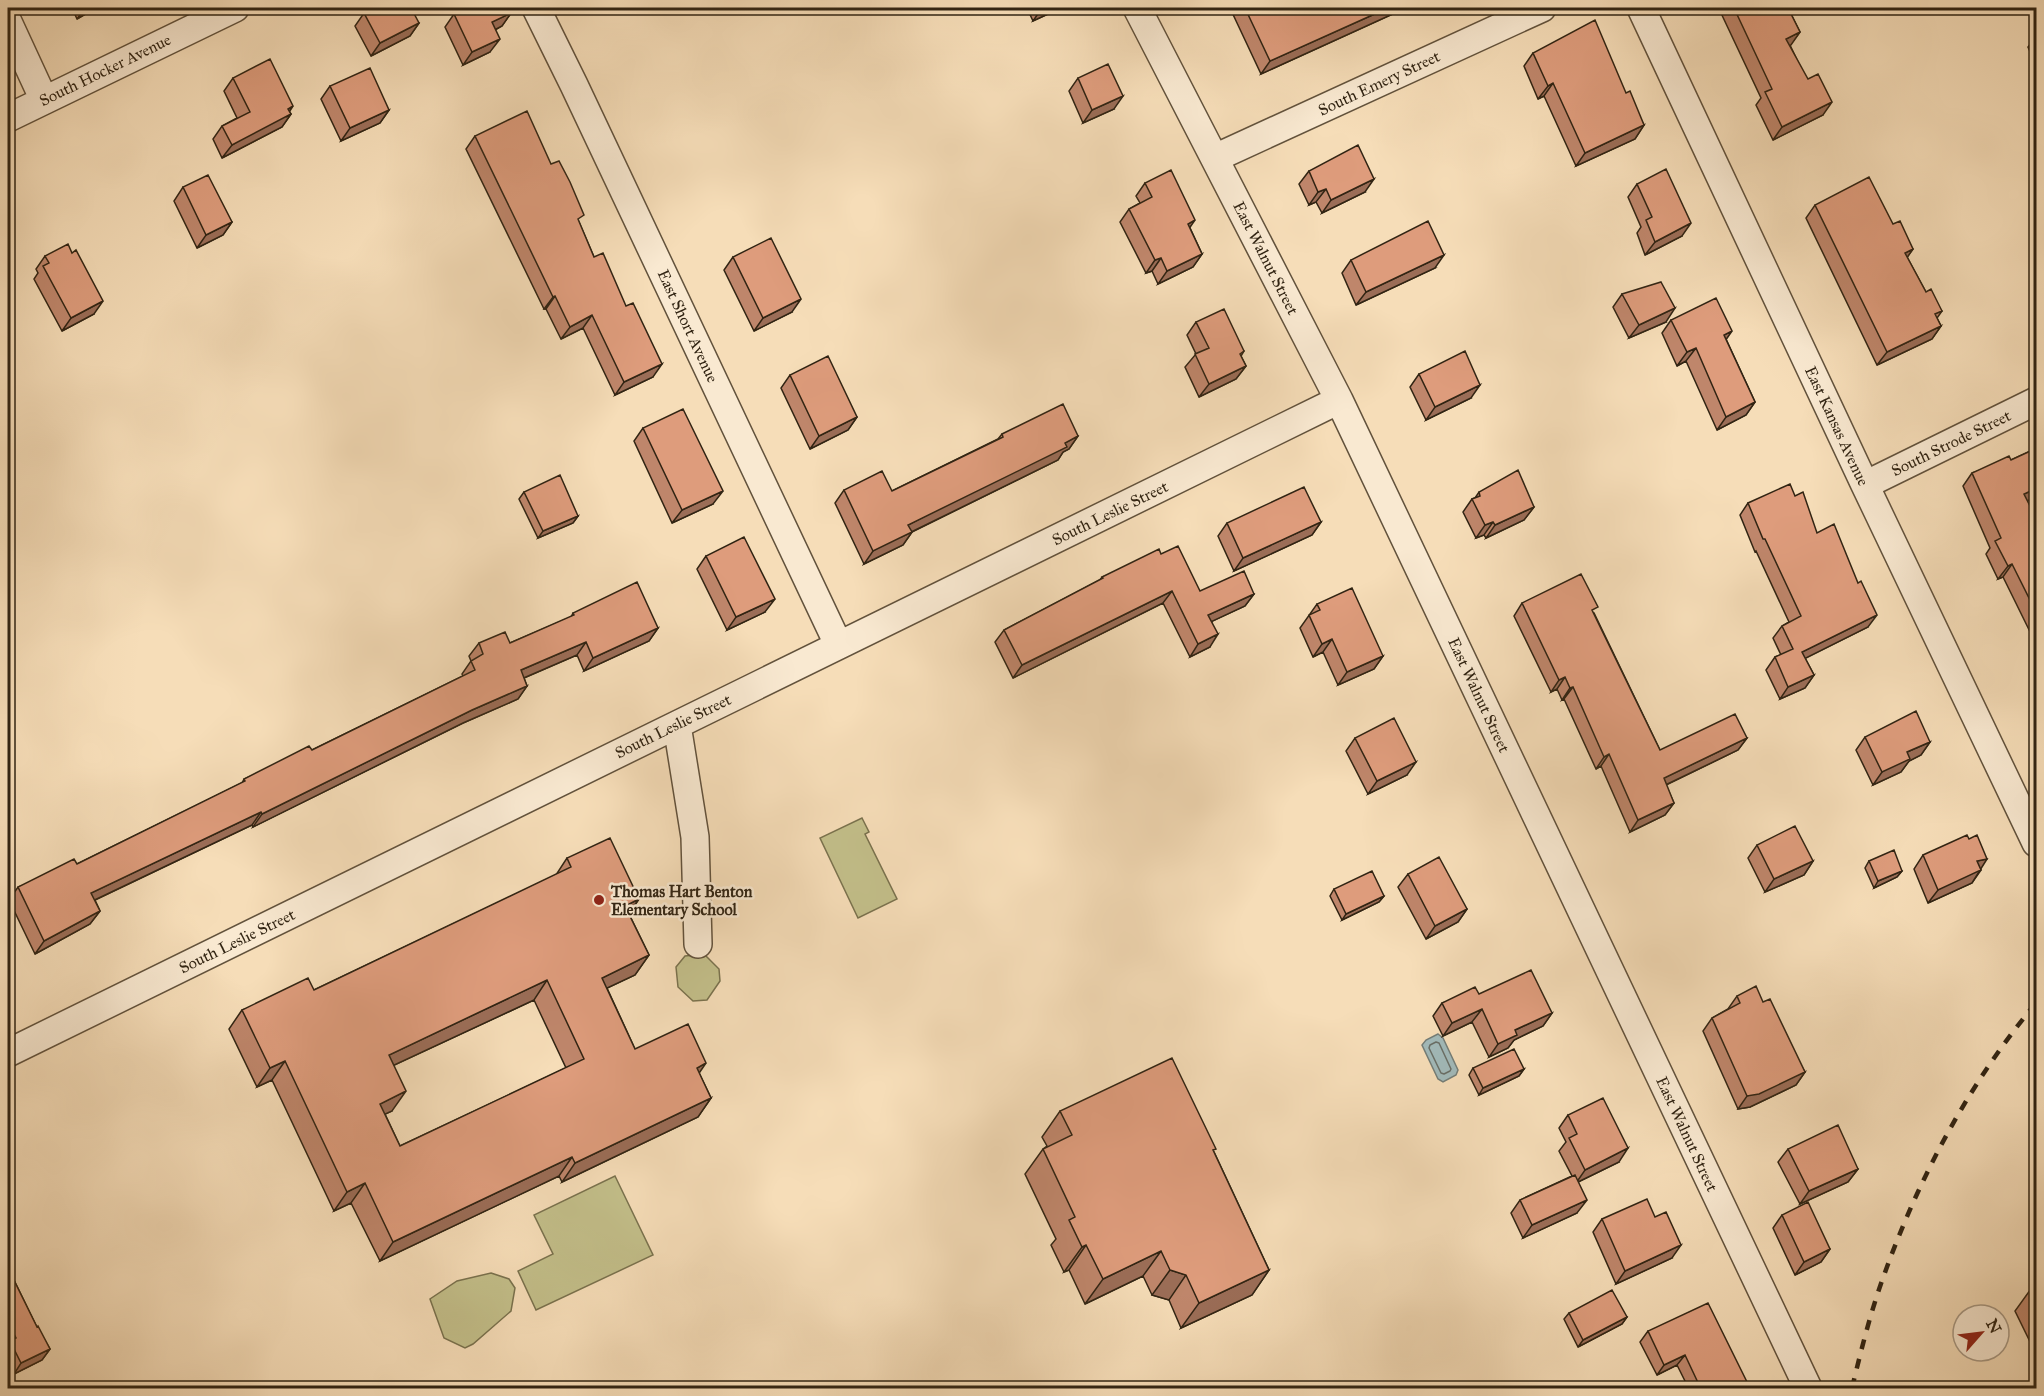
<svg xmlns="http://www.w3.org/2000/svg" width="2044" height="1396" viewBox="0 0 2044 1396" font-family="'IM FELL Great Primer',serif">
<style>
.green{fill:#c3bf8a;stroke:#7a724e;stroke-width:1.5}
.water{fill:#a1b9b9;stroke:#747d77;stroke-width:1.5}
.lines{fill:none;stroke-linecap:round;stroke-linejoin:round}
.shore{stroke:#696e66;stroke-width:1.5}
.minor-casing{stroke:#62523c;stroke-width:30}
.minor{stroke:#f9e9d1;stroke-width:27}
.rail{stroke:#312413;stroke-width:4.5;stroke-dasharray:10 10;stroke-linecap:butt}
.wall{fill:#bf866b;stroke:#312413;stroke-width:1.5;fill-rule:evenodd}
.shaded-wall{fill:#9b6d57;stroke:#312413;stroke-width:1.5}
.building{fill:#de9c7c;stroke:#312413;stroke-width:1.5;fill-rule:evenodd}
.poi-dot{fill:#8f2418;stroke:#f9e9d1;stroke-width:2}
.labels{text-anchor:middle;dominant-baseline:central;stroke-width:5;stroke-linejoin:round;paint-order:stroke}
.street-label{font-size:16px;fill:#312413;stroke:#f9e9d1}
.poi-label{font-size:16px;font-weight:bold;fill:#312413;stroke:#f9e9d1;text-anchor:start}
</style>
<rect width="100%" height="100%" fill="#f6ddb8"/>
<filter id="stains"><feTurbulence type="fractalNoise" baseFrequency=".00333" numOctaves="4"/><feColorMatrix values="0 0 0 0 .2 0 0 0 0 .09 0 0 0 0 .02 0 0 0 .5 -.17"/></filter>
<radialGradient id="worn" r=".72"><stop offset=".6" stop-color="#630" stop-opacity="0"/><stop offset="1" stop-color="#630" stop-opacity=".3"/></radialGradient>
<path class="green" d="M862,818l7,14 -4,2 32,65 -39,19 -38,-80z
M704,954l15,15 1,12 -13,19 -14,1 -15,-14 -2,-20 9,-11z
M615,1176l38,79 -117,55 -18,-39 35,-17 -19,-39z
M491,1273l18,6 6,9 -4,23 -38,33 -8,4 -21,-10 -14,-39 27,-18z"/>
<path class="water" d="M1438,1034l5,4 15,32 -2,5 -13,7 -5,-3 -16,-34 4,-5z"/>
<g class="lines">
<path class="shore" d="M1436,1042l3,1 12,26 -1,2 -6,3 -3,-1 -12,-25 1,-3z"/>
<g class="minor-casing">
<path id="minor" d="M536,8l38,77 264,559
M1137,8l202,392 469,988
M1641,8l224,477 171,358
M8,22l36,78
M8,118l227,-110
M1215,158l327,-150
M1865,485l171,-84
M677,725l18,112 3,107
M8,1053l1331,-653"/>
</g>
<use href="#minor" class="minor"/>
<path class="rail" d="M1852,1388c9,-37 18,-74 31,-110 35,-99 86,-195 153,-275"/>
</g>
<path class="wall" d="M72,8h24l-19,11z
M1027,8h34l-28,13z
M1230,8h63l102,5 -134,61z
M1716,8h72l12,24 -10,13 33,70 -50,25 -17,-35 5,-7 -41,-87 -2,1z
M364,13l55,10 -9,13 -39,20 -16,-30z
M511,13l-9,13 -7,4 -5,22 -27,13 -18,-38 9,-13z
M2037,35v32l-9,-20z
M1533,53l93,40 18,32 -9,14 -59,27 -32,-70 -6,3 -14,-33z
M233,78l58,36 -9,13 -60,31 -9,-19 9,-13 15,-8 -13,-27z
M1078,78l36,31 -31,14 -14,-32z
M330,86l59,24 -9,13 -39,18 -20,-42z
M475,136l76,28 28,58 15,35 59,120 -38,18 -32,-67 -22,11 -15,-30h-2l-78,-160z
M1309,171l56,21 -43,21 -6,-11 -7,3 -10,-21z
M1145,183l45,45 12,26 -9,13 -35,17 -6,-13 -6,2 -26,-51 9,-13 11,-6 -4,-7z
M1637,184l45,52 -37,19 -8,-22 4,-6 -13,-30z
M183,187l49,35 -9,13 -26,13 -23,-47z
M1815,205l78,19 20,25 -6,8 19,35 16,19 -5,7 4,8 -9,13 -55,26 -71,-147z
M45,256l49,58 -32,17 -28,-52 4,-6 -2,-4z
M733,257l59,55 -38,19 -30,-61z
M1351,260l84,8 -79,37 -14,-32z
M1622,294l44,28 -37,16 -16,-31z
M1671,320l55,19 29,63 -9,13 -29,15 -31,-69 -9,5 -15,-33z
M1196,322l48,29 -3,5 5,10 -10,13 -37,18 -14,-30 11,-13 -9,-19z
M1419,374l52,24 -45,22 -16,-33z
M790,375l67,42 -9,13 -38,19 -29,-61z
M643,428l70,76 -41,19 -38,-82z
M1002,434l76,2 -9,13 -6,3 -5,8 -146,72 -9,13 -39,19 -29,-61 9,-13 48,1 106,-52z
M2037,448v48l-10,4 10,20v126l-34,-69 -5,2 -12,-25 4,-6 -27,-62 9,-13 39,-13z
M524,492l54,24 -5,7 -35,15 -19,-39z
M1479,492l55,15 -10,13 -38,18 -2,-3 -8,3 -13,-26 9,-13 3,-1z
M1795,496l22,37 51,94 -63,31 9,17 -9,13 -25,11 -14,-29 9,-13 6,-2 -8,-17 9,-12 7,-4 -33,-71 -1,1 -15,-37 8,-12z
M1321,522l-9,13 -78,36 -16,-35 9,-13z
M1161,554l39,37 54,3 -9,12 -33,15 -2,26 -20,10 -27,-54 -150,75 -18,-36 9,-12 96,-50 2,-3z
M706,556l59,56 -38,18 -30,-61z
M1522,603l72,10 66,137 87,-12 -9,12 -72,35 8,18 -9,12 -35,17 -29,-66 -5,3 -32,-70 -2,1 -5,-11 -6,3 -37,-76z
M1317,604l66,52 -9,13 -36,16 -15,-33 -10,5 -13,-29z
M573,613l85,15 -9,13 -65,30 -7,-16 -53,23 3,8 -9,13 -55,24 -210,104 -1,-2 -157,75 5,11 -10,13 -55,30 -26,-54 9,-13 59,-23 165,-81 2,-4 68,-29 151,-74 -1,-2 9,-13 -2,-5 10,-13h31l61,-26z
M1865,737l65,5 -9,13 -12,6 -8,11 -28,13 -17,-35z
M1355,738l52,37 -39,19 -22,-43z
M1757,845l56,16 -9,14 -39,17 -17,-34z
M1923,855l57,14 1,1 -9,13 -44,20 -14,-34z
M567,858l72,41 -10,15 20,41 -14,20 -28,13 28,61 64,24 12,25 -13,19 -136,65 -3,-6 -179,85 -29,-58 -17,8 -62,-131 -15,7 -28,-58 13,-19 72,-20 242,-115zM534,1000l32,68 -166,78 -15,-32 7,-3 2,-46z
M1869,861l33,10 -5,6 -23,11 -9,-20z
M1408,874l59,35 -9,13 -32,17 -28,-52z
M1334,889l50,7 -5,6 -37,18 -12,-24z
M1479,994l73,19 -9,13 -29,14 -6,8 -19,9 -17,-35 -29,14 -10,-20 9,-13z
M1737,996l26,6 42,70 -9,13 -46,22 -12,2 -35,-78 9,-13 16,-9z
M1473,1068l51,1 -5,7 -40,19 -10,-20z
M1060,1111l154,41 55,118 -17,25 -71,33 -12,-28 -17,-5 -9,-19 -58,28 -16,-34 -5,2 -13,-27 5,-6 -31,-65 18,-25 4,-3 -5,-9z
M1568,1115l51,47 -41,20 -1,31 -54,25 -12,-25 9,-13 52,-24 -13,-25 7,-9 -7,-14z
M1788,1149l70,20 -10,13 -48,22 -22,-42z
M1782,1215l48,34 -9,13 -26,13 -22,-47z
M1602,1219l70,39 -56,26 -23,-52z
M8,1268l29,59 13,22 -8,11 -28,14 -6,-12z
M2037,1284v72l-22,-45 18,-25z
M1569,1313l58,4 -5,7 -44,23 -14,-28z
M1648,1331l101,55 -2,3h-58l-12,-24 -20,10 -17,-33z"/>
<path class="shaded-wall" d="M85,8h11l-19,11z
M1042,8h19l-28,13z
M1388,8h11l-4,5 -134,61 9,-13z
M511,13l-9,13 -19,10 9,-14z
M419,23l-9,13 -39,20 9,-13z
M1800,32l-9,13 -14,7 9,-13z
M500,39l-10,13 -27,13 9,-13z
M1553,83l-9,13 -6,3 10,-13z
M1123,96l-9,13 -31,14 9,-13z
M1832,102l-9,13 -50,25 9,-13z
M293,106l-7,11 5,-3 -9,13 -60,31 10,-13z
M389,110l-9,13 -39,18 9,-13z
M1644,125l-9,14 -59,27 9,-13z
M1374,179l-9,13 -43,21 9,-13z
M1326,189l-10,13 -7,3 9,-13z
M1195,220l-9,13 2,-9z
M232,222l-9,13 -26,13 9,-13z
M1691,223l-9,13 -37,19 10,-13z
M1913,249l-9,13 1,-9z
M1202,254l-9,13 -35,17 9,-13z
M1444,255l-9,13 -79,37 10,-13z
M1161,258l-9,13 -6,2 9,-13z
M555,296l-9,13h-2l9,-12z
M801,299l-9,13 -38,19 9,-13z
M103,301l-9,13 -32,17 9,-13z
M1675,308l-9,14 -37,16 10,-13z
M592,315l-9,13 -22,11 9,-12z
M1941,326l-9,13 -55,26 10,-13z
M1732,331l-9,13 1,-9z
M1696,348l-10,13 -9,5 10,-14z
M662,364l-9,13 -38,18 9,-13z
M1246,366l-10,13 -37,18 10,-13z
M1480,385l-9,13 -45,22 9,-13z
M1755,402l-9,13 -29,15 9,-13z
M857,417l-9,13 -38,19 9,-13z
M1078,436l-9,13 -6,3 -5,8 -157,77 11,-5 -9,13 -39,19 9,-13 35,-26z
M2037,488v8l-22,11 9,-13z
M723,491l-10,13 -41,19 10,-13z
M1534,507l-10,13 -38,18 9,-13z
M578,516l-5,7 -35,15 5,-7z
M1321,522l-9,13 -78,36 9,-13z
M1493,522l-9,13 -8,3 9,-13z
M2012,564l-9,13 -5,2 10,-13z
M1172,591l-9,12 -150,75 9,-13z
M1254,594l-9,12 -45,21 8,-12z
M775,599l-10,13 -38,18 9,-13z
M1877,615l-9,12 -74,37 8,-12z
M658,628l-9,13 -65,30 9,-13z
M1218,634l-8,13 -20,10 8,-13z
M1332,639l-9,13 -10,5 9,-13z
M586,642l-9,13 -65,28 9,-13z
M1383,656l-9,13 -36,16 9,-13z
M1814,675l-9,13 -25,11 8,-12z
M1565,677l-8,12 -6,3 8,-12z
M527,686l-9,13 -55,24 -210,104 9,-13 210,-104z
M1573,687l-9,12 -2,1 8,-12z
M1747,738l-9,12 -83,40 9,-12z
M1930,742l-9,13 -12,6 -8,11 -28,13 9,-13 25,-20z
M1609,754l-8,12 -5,3 8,-12z
M1416,762l-9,13 -39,19 9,-13z
M1674,803l-9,12 -35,17 8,-12z
M261,812l-9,13 -170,81 9,-13z
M1987,859l-15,24 -44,20 10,-13 39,-29z
M1813,861l-9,14 -39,17 9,-13z
M1902,871l-5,6 -23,11 4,-7z
M1384,896l-5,6 -37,18 4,-6z
M639,899l-14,19v-12z
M1467,909l-9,13 -32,17 9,-13z
M100,911l-10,13 -55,30 9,-13z
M649,955l-14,20 -47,22 14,-19z
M547,980l-13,20 -159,74 14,-19z
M1482,1009l-10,13 -29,14 9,-13z
M1552,1013l-9,13 -29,14 -6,8 -19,9 9,-13 17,-14z
M285,1061l-13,19 -15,7 13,-19z
M706,1063l-13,19 4,-14z
M1524,1069l-5,7 -40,19 4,-7z
M1805,1072l-9,13 -46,22 -12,2 9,-13z
M406,1091l-14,20 -26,12 14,-19z
M711,1098l-13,19 -136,65 13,-19z
M1628,1148l-9,14 -43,21 9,-13z
M572,1157l-13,19 -179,85 13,-19z
M1858,1169l-10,13 -48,22 9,-13z
M365,1183l-14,20 -17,8 13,-19z
M1587,1200l-10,13 -54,25 9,-13z
M1086,1245l-17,25 -5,2 18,-25z
M1681,1245l-9,13 -56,26 9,-13z
M1830,1249l-9,13 -26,13 9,-13z
M1161,1251l-18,25 -58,28 18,-25z
M1170,1270l16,5 -17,25 -17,-5z
M1269,1270l-17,25 -71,33 18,-25z
M1627,1317l-5,7 -44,23 5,-7z
M50,1349l-8,11 -28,14 7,-11z
M1685,1355l-8,10 -20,10 7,-10z"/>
<path class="building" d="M375,8h36l8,15 -39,20 -16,-30z
M467,8h42l2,5 -19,9 8,17 -28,13 -18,-38z
M1245,8h143l-118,53z
M1734,8h54l12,24 -14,7 22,40 10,-5 14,28 -50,25 -17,-35 7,-3z
M1595,20l31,73 4,-2 14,34 -59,28 -32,-70 -5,3 -15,-33z
M270,59l23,47 -5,3 3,5 -59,31 -10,-19 28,-14 -17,-34z
M1108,64l15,32 -31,14 -14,-32z
M370,68l19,42 -39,18 -20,-42z
M527,111l24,53 8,-3 11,21 14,33 -6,4 16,38 9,-4 23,53 7,-3 29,61 -38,18 -32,-67 -22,12 -15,-31 -2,1 -78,-161z
M1358,145l16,34 -43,21 -5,-11 -8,3 -9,-21z
M1666,169l25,54 -36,19 -9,-22 6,-3 -15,-33z
M1171,170l24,50 -7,4 14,30 -35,17 -6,-13 -6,2 -26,-51 23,-12 -7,-14z
M208,175l24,47 -26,13 -23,-48z
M1869,177l24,47 7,-3 13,28 -8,4 21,39 5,-3 11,22 -7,3 6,12 -54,26 -72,-147z
M1428,221l16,34 -78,37 -15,-32z
M771,238l30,61 -38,19 -30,-61z
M68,244l4,9 4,-3 27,51 -32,17 -28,-52 6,-3 -4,-7z
M1661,282l14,26 -36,17 -17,-31z
M1716,298l16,33 -8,4 31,67 -29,15 -30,-69 -9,4 -16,-32z
M1224,309l20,42 -4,3 6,12 -37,18 -14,-30 14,-6 -13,-26z
M1465,351l15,34 -45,22 -16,-33z
M828,356l29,61 -38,19 -29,-61z
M1063,404l15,32 -13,7 2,4 -159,78 4,7 -39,19 -29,-61 38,-19 10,20 111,-54 -1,-3z
M683,409l40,82 -41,19 -39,-82z
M2037,448v40l-13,6 13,26v94l-25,-50 -4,2 -13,-25 6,-3 -29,-65 37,-17 2,4z
M1518,470l16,37 -39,18 -2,-3 -8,3 -13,-26 8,-3 -1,-4z
M560,475l18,41 -35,15 -19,-39z
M1790,484l5,12 8,-4 14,41 17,-9 24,59 3,-2 16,34 -75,37 12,23 -26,12 -13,-30 18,-8 -11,-23 19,-10 -36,-77h-2l-15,-36z
M1304,487l17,35 -78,36 -16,-35z
M744,537l31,62 -39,18 -30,-61z
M1178,546l22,45 44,-20 10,23 -46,21 10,19 -20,10 -26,-53 -150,74 -18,-35 99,-52 -1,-1 57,-28 2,5z
M1581,574l17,33 -6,3 68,140 75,-36 12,24 -83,40 10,25 -36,17 -29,-66 -5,3 -31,-70 -3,1 -5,-11 -6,3 -37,-77z
M637,582l21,46 -65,30 -7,-16 -65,28 6,16 -55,24 -210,104 -1,-2 -170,81 9,18 -56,30 -26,-54 56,-28 3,5 168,-83 -1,-2 65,-33 3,4 163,-80 -4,-9 12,-7 -4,-11 26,-11 5,11 64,-28 -1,-2z
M1352,588l31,68 -36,16 -15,-33 -10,5 -13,-29 11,-5 -3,-6z
M1916,711l14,31 -23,10 3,7 -28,13 -17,-35z
M1394,718l22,44 -39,19 -22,-43z
M1795,826l18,35 -39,18 -17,-34z
M1967,835l2,4 8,-4 10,24 -10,2 4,9 -43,20 -15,-35z
M610,838l29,61 -14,7 24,49 -47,23 33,71 53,-25 18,39 -9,5 14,30 -136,65 -3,-6 -179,85 -28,-59 -18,9 -62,-131 -15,7 -28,-58 66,-32 6,12 257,-123 -4,-9zM547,980l37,79 -184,87 -20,-42 26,-13 -17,-36z
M1894,850l8,21 -24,10 -9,-20z
M1439,857l28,52 -32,17 -27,-52z
M1372,871l12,25 -38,18 -12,-25z
M1531,970l21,43 -37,17 2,5 -19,9 -16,-35 -30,14 -10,-20 33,-16 4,7z
M1756,986l7,16 7,-3 35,73 -46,22 -12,2 -35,-78 28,-15 -3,-7z
M1514,1049l10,20 -41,19 -10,-20z
M1172,1058l44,91 -3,1 56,120 -70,33 -13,-28 -16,-5 -9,-19 -58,28 -17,-34 -4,2 -13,-27 6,-3 -32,-68 29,-14 -12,-24z
M1603,1098l25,50 -43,22 -16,-32 8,-4 -9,-19z
M1838,1125l20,44 -49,22 -21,-42z
M1575,1175l12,25 -55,25 -12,-25z
M1647,1199l8,18 11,-5 15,33 -56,26 -23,-52z
M1808,1202l22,47 -26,13 -22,-47z
M8,1268l29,59 1,-1 12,23 -29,14 -11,-22 6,-3 -8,-16z
M2037,1284v10l-4,-8z
M1612,1290l15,27 -44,23 -14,-27z
M1708,1303l41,83 -5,3h-43l-16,-34 -21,10 -16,-34z"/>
<circle class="poi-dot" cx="599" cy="900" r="6"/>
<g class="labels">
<g class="street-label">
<text transform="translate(105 70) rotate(-26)">South Hocker Avenue</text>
<text transform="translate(1379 83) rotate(-25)">South Emery Street</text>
<text transform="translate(1266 258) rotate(63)">East Walnut Street</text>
<text transform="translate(688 326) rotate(65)">East Short Avenue</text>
<text transform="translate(1837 426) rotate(65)">East Kansas Avenue</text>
<text transform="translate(1951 443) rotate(-26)">South Strode Street</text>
<text transform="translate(1110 513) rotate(-26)">South Leslie Street</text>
<text transform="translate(1479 695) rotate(65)">East Walnut Street</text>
<text transform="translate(673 726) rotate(-26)">South Leslie Street</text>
<text transform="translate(237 941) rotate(-26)">South Leslie Street</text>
<text transform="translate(1687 1134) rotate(65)">East Walnut Street</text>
</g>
<g class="poi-label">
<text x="611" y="891">Thomas Hart Benton<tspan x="611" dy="18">Elementary School</tspan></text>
</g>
</g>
<rect width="2044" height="1396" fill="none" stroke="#f6ddb8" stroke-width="30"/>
<rect x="9" y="9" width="2026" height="1378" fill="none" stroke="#312413" stroke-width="3"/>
<rect x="15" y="15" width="2014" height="1366" fill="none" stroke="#312413" stroke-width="1.5"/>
<g transform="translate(1981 1333) rotate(62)"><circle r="28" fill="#f9e9d1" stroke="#a99a85" stroke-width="1.5"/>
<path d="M0-4.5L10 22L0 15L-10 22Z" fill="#8f2418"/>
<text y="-9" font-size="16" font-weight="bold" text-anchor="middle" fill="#312413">N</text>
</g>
<rect width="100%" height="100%" filter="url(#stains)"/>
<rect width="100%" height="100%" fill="url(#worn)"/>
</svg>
